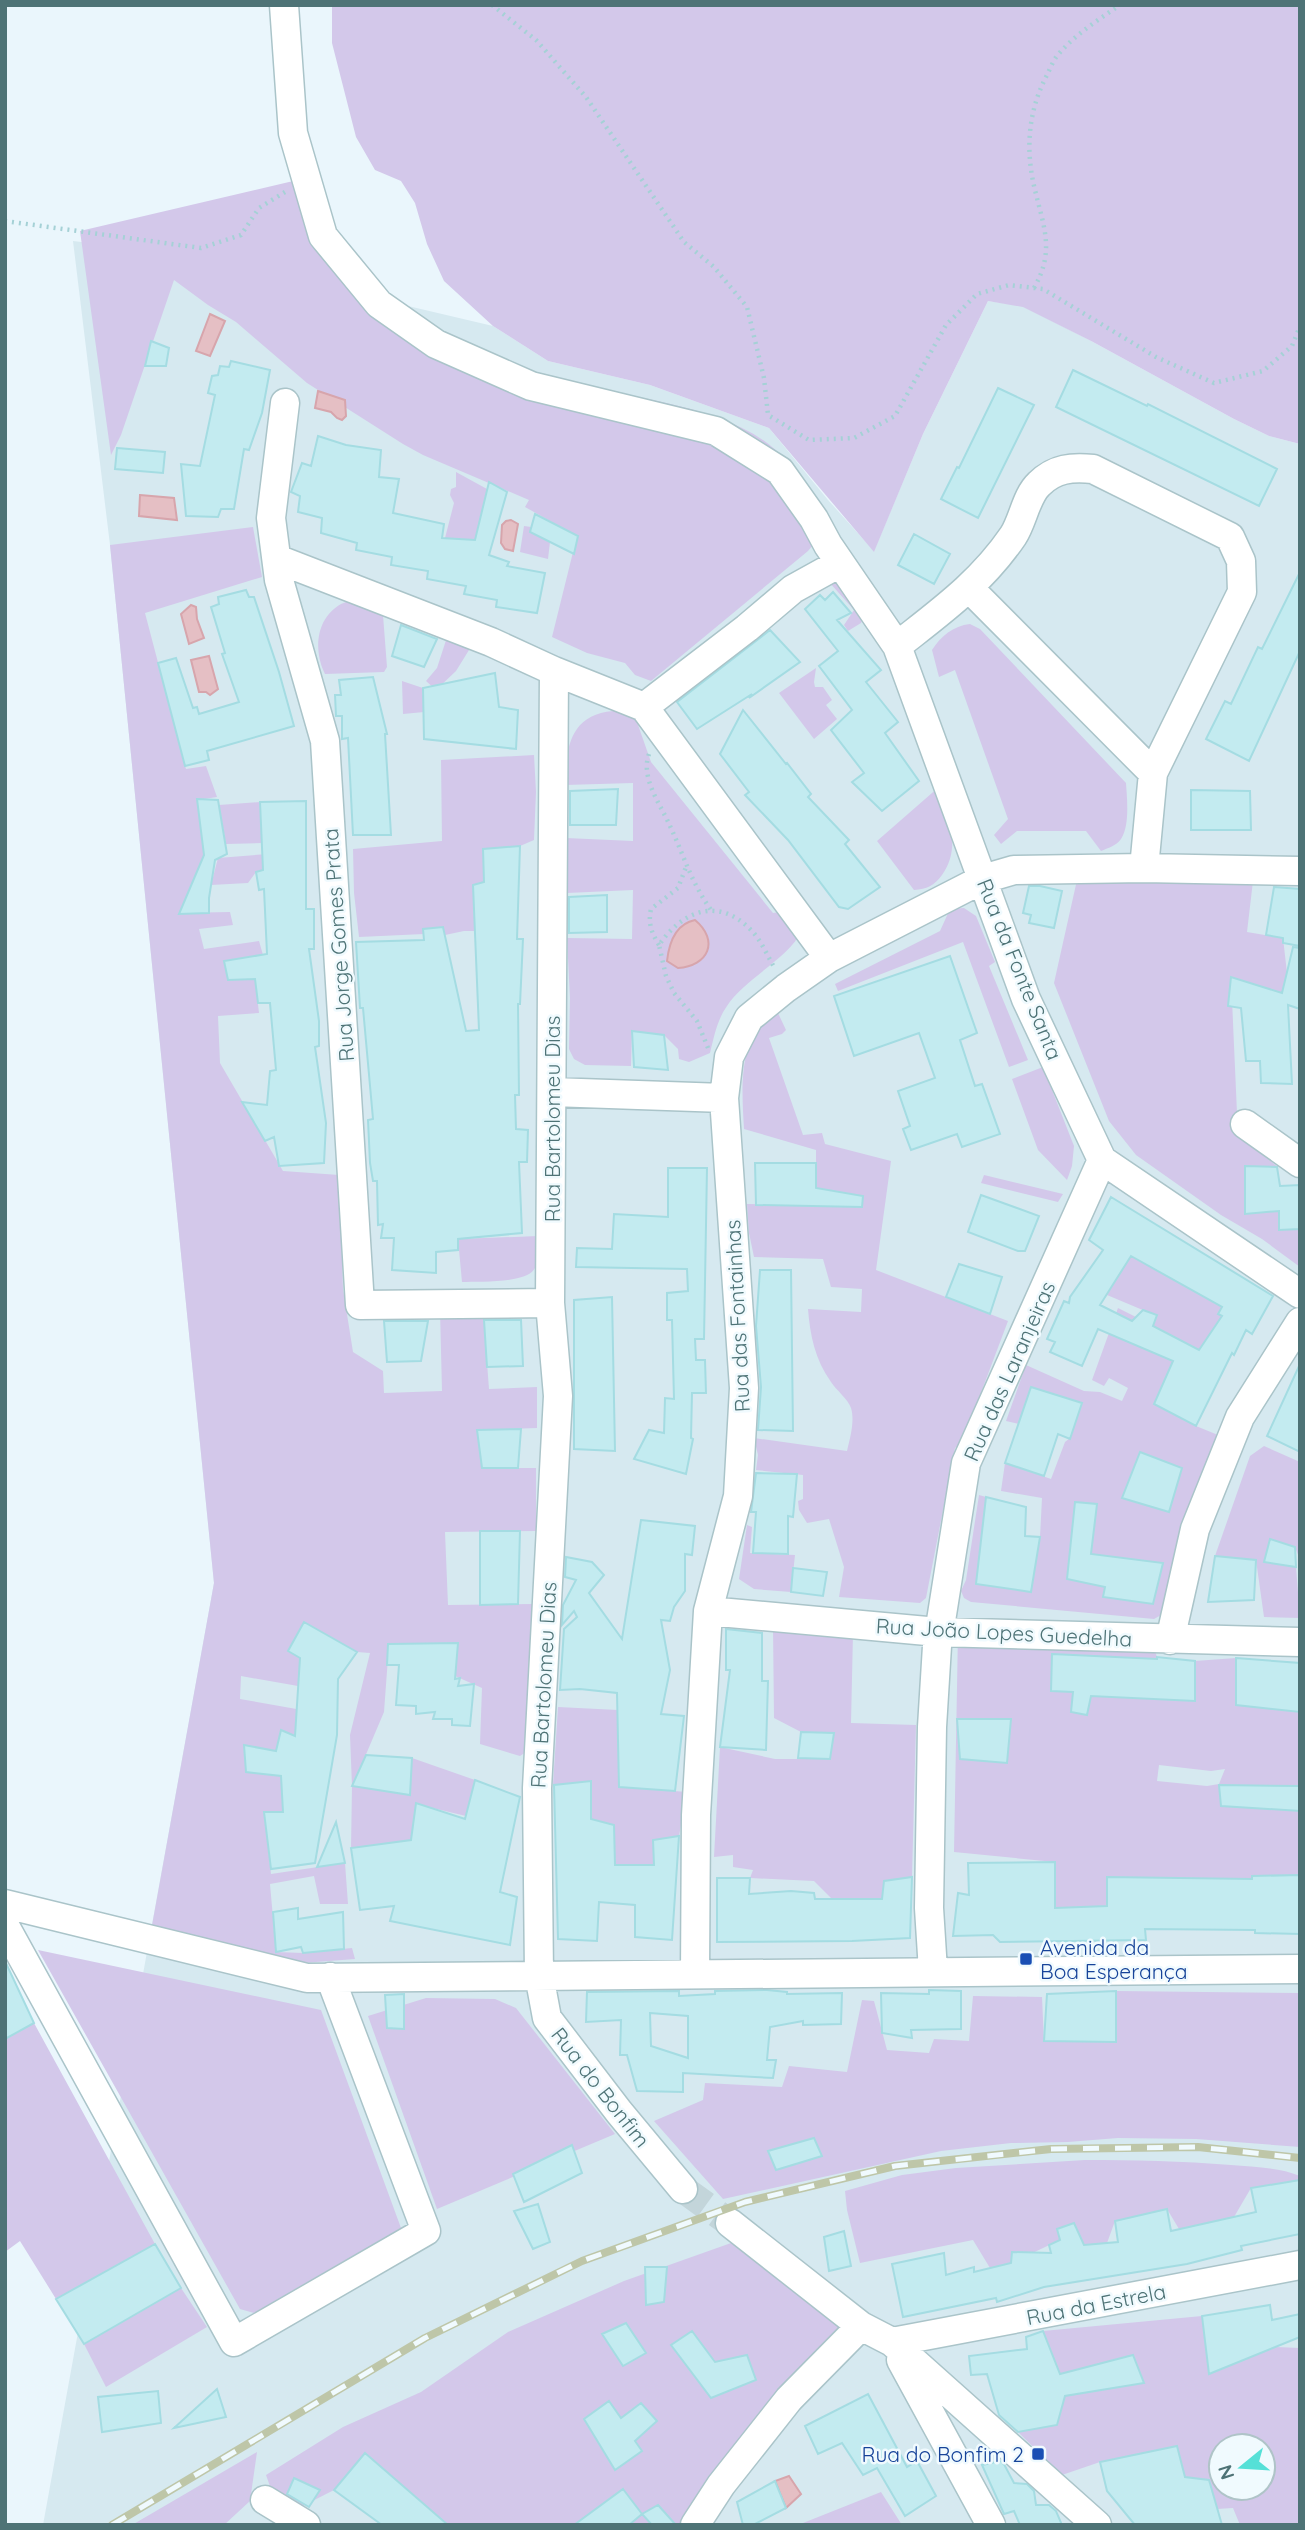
<svg xmlns="http://www.w3.org/2000/svg" width="1305" height="2530" viewBox="0 0 1305 2530" font-family="Quicksand,sans-serif">
<style>
.residential{fill:#d6e9f0;fill-rule:evenodd}
.green{fill:#d3c8ea;fill-rule:evenodd}
.water{fill:#e5bfc4;stroke:#d7a5ac;stroke-width:2}
.building{fill:#c3ebf0;stroke:#a4dce2;stroke-width:2;fill-rule:evenodd}
.lines{fill:none;stroke-linecap:round;stroke-linejoin:round}
.minor-tunnel{stroke:#c3d5da;stroke-width:28;stroke-dasharray:28 14;stroke-linecap:butt}
.minor-casing{stroke:#aac4c9;stroke-width:31}
.path{stroke:#a5d1d6;stroke-width:4.5;stroke-dasharray:2 5;stroke-linecap:butt}
.minor{stroke:#fff;stroke-width:28}
.rail-casing{stroke:#bec6a8;stroke-width:8}
.rail{stroke:#f0fafe;stroke-width:5;stroke-dasharray:16;stroke-linecap:butt}
.transit-dot{fill:#1a4fb4;stroke:#f0fafe;stroke-width:2.5}
.labels{text-anchor:middle;dominant-baseline:central;stroke-width:5;stroke-linejoin:round;paint-order:stroke}
.street-label{font-size:21px;fill:#4e7376;stroke:#f0fafe}
.transit-label{font-size:21px;fill:#164399;stroke:#f0fafe;text-anchor:start}
</style>
<rect width="100%" height="100%" fill="#eaf6fc"/>
<path class="residential" d="M73,241l118,14 302,71 55,35 102,24 119,43 59,72 46,51 49,-117 65,-133 35,5 70,36 141,77 35,17 31,8v2081h-1257l171,-942 -104,-1038zM1221,2446h42v42h-42z"/>
<path class="green" d="M332,5h968v439l-31,-8 -35,-17 -141,-77 -70,-35 -35,-6 -65,133 -49,118 -105,-124 -119,-43 -102,-24 -55,-35 -49,-45 -17,-37 -12,-41 -14,-22 -26,-11 -19,-33 -24,-94z
M306,178c31,56 68,115 126,149 21,12 44,22 67,31 18,7 36,17 55,22 66,17 188,25 232,81 9,12 24,62 30,80l-8,10 -157,130 -16,-6 -10,-12 -38,-10 -35,-16 25,-101 -52,-29 4,-7 -106,-45 -20,-11 -96,-61 -71,-61 -28,-17 -34,-25 -53,155 -10,20 -31,-224z
M456,472l31,17 -12,51 -30,-2 9,-35 -4,-8 1,-6 5,-2z
M524,526l7,1v5l19,10 -2,17 -28,-7z
M253,527l9,50 -117,36 41,156 20,-3 11,31 -20,3 7,55 -25,58 51,-1 3,13 -34,4 5,20 55,-8 4,14 -39,6 4,19 27,-1 4,34 -41,3 2,47 63,108 56,4 4,114 10,63 30,19 1,22 58,-2 -2,-81h43l6,79 48,-2v41l-60,2 5,38h54v63l-91,1 3,73 86,-1 -8,148 -6,4 -40,-12 2,-56 -27,-12 3,-33 -69,1 -5,68 -31,73 57,10 2,-37 63,22 -9,36 -50,-12 -5,39 -9,28 -18,-27 -33,4 1,-62 -2,-51 20,-82 -13,-1 -53,-30 -16,29 14,8 -4,27 -57,-10 -1,23 62,11v19l-9,6 -12,-5 -5,21 -32,-6 3,27 49,6 -14,21 1,13h-19l7,62 74,-11 3,41h-28l-6,-28 -44,8 6,68 27,1 49,-5 3,11 -52,4 -152,-32 63,-348 -104,-1038z
M840,563l29,42 -8,18 -13,8 -4,-6 10,-15 -33,-37z
M369,597l13,5 5,65 -3,5 -59,2c-12,-24 -9,-56 16,-70 8,-4 20,-5 28,-7z
M970,624l10,5 146,154c1,15 4,43 -5,56 -5,7 -13,9 -20,12l-15,-20h-69l-16,13 -7,-9 14,-16 -53,-149 -16,7 -7,-27c9,-14 21,-24 38,-26z
M449,631l25,11 -18,29 -20,19 -10,-9 11,-13z
M816,668l-2,14 1,5h8l9,13 -6,5 11,14 -23,20 -35,-46z
M402,681l21,7 1,24 -21,2z
M613,711l17,1 7,10 14,40 122,151 7,-1 20,20c-7,23 -57,48 -73,74 -10,14 -13,31 -17,47l-21,9 -10,-3 -1,-10 -14,-14 -32,-4 -1,35 -46,-1 -11,-6 -5,-10 1,-51 -3,-60 65,1 1,-49 -66,3 -1,-55 67,3v-58l-68,2c1,-36 4,-70 48,-74z
M534,755l2,37 -2,48 -14,6 -37,3 1,33 -11,3 1,33h43v13h-53l-19,4 -3,-8 -19,2 1,5 -65,3 -5,-44 -1,-44 89,-8 -1,-81z
M940,786c8,31 22,61 2,89 -8,11 -15,14 -28,15l-37,-49z
M260,802l2,41 -36,1 -7,-39z
M268,854l-1,15 -11,3 -8,11 -37,2 7,-27z
M1077,880l176,1 -6,51 36,6 4,35 -8,29 9,7h-30l-3,-24 -24,-8 7,159 40,31 -33,-1v48l34,-3 1,19 20,-1v38l-38,-28 -41,-24 -85,-60 -27,-34 -55,-138z
M964,908l12,8 19,46 -6,4 39,94 -19,7 -46,-125 -125,49 -3,-7 105,-53 10,-22z
M788,1002l-10,11 8,17 -4,4 -13,4 34,97 19,-2 3,11 66,17 -15,109 132,51 -46,122 -7,5 -29,150 -6,5 -81,-6 5,-30 -15,-48 -22,4 -8,-13 -1,-9 5,-2v-24l-47,-5 2,-15 -4,-17 93,13c3,-13 8,-30 4,-43 -3,-9 -15,-18 -20,-26 -16,-22 -21,-47 -23,-73l53,3 1,-23 -31,-2 -8,-28 -69,-2 -5,-24 -2,-29 93,2 -1,-14 -23,-4v-38l-72,-21c-2,-36 -6,-83 21,-111 6,-6 16,-11 23,-16z
M1043,1067l31,79 -2,20 -5,14 -29,-30 -26,-71z
M984,1175l79,19 -5,8 -77,-19z
M538,1236c1,10 3,22 -3,32 -8,16 -56,13 -73,14l-4,-43z
M1131,1256l91,51 -4,6 8,5 -12,39 -32,-16 -28,63 42,22 22,9 -48,175 -16,9 -183,-17 -7,-4 -3,-7 5,-11 13,-85 7,2 -10,87 55,7 9,-54 2,-39 -41,-7 4,-28 46,16 14,-37 5,-4 12,-35 -50,-16 -13,37 -13,-3 20,-56 58,26 16,1 22,9 6,-13 -19,-10 -5,8 -12,-6 26,-72 18,9 -8,25 17,7 12,-33 -50,-21z
M1264,1446l36,16v98l-5,-13 -25,-7 -6,21 32,6 4,51 -36,-1 -8,-57 -41,-4 35,-100z
M747,1525l5,2 -2,26 45,2 -4,37 -37,-3 -15,-10z
M773,1627l80,6 -2,90 65,2 -4,152 -27,4 -3,18 -48,2 -20,-20 -64,-3 3,-8 -20,-3v-12l-19,2 6,-110 55,12h55l4,-26 -33,-1 -27,-14z
M958,1632l195,13 4,12 -3,7 1,36h40v-39l41,-3 1,47 63,7v74l-80,-1 1,21 79,5v64l-62,4 -131,-2v29l-114,6 62,-32v-18l-101,-10zM1052,1654l80,4 -6,40 -35,-2 -4,19 -14,-23 -22,-1zM1159,1765l52,6 14,-2 -6,15 -12,2 -50,-5z
M558,1707l60,3 5,77 64,5 -8,44 -25,4v25l-39,11 -1,-51 -23,-6v-38l-38,4z
M38,1950l283,60 80,218 -147,85 -14,-4z
M1116,1991l184,2v154l-104,-8 -78,-1 -50,4 -57,1 -70,8 -218,48 -69,-78 49,-21 2,-17 77,4 7,-21 58,6 15,-72 12,1 13,49 42,3 5,-14 35,2 4,-45 69,1 2,44h72z
M426,1998l69,1 21,9 99,126 -178,75 -69,-193z
M34,2023l121,221 -99,55 -36,-58 -15,11v-213z
M1085,2160c49,0 97,1 146,5 22,2 48,2 69,11v4l-49,8 -17,29 -55,12 -12,-20 -52,12 -8,22 -23,2 -10,-22 -17,6 3,11 -49,23 -21,5 -17,-28 -113,23 -13,-53 -2,-19 57,-16 54,-7z
M748,2237l113,89 -163,199h-250l-83,-72 -31,37 -53,27 -15,-42 77,-48 78,-35 87,-60 116,-51z
M181,2288l26,39 -101,60 -22,-43z
M1202,2316l7,58 67,-27 24,1v177h-60l-7,-17 -16,1 -8,-29 -24,-3 -8,-31 -77,16 -38,13 -44,-43 38,-7c10,-31 -1,-63 -13,-94zM1221,2446h42v42h-42z
M257,2452l-7,49 -26,24h-92z
M881,2492l21,33h-104z"/>
<path class="water" d="M210,314l15,7 -15,35 -14,-5z
M318,391l27,9 1,16 -4,4 -5,-2 -6,-6 -16,-4z
M140,495l34,3 3,22 -38,-4z
M511,520l7,4 -5,27 -8,-2 -4,-6 1,-18 4,-4z
M191,605l5,2 1,12 7,19 -15,6 -8,-30z
M209,656l9,33 -8,6 -4,-3h-7l-8,-32z
M695,920c25,21 13,46 -17,48l-11,-7c2,-18 8,-37 28,-41z
M789,2476l12,18 -15,14 -11,-27z"/>
<path class="building" d="M151,341l18,7 -3,18h-21z
M231,361l39,9 -8,43 -13,37 -5,-1 -10,60h-13l-3,8 -32,-1 -5,-52 19,2 15,-71 -7,-2 4,-17 6,-1 2,-9 9,1z
M1073,370l74,36 1,-2 129,65 -18,37 -203,-99z
M998,388l36,17 -56,113 -37,-19 16,-32 2,1z
M318,436l28,9 35,5 -2,27 20,2 -6,34 51,11 -2,14 33,2 14,-58 18,10 -18,63 20,7 -2,4 38,7 -8,40 -41,-6 1,-7 -33,-6 2,-8 -39,-7 1,-8 -37,-6 1,-8 -36,-7 1,-7 -36,-10 1,-15 -24,-6 2,-16 -9,-4 11,-29 9,3z
M117,448l48,4 -2,21 -48,-4z
M535,514l43,22 -4,18 -44,-22z
M914,534l36,20 -16,30 -36,-19z
M1300,572v79l-51,110 -43,-22 19,-38 6,3 27,-57 4,2z
M246,590l3,7h5l25,75 15,54 -87,25 2,9 -24,6 -27,-103 18,-5 17,50 4,-1 2,7 40,-12 -17,-48 3,-1 -14,-46 8,-3 -1,-7z
M833,592l18,21 -14,7 44,50 -15,12 32,40 -13,11 34,48 -37,30 -30,-29 12,-9 -33,-43 21,-20 -33,-44 19,-15 -33,-42 15,-14 5,5z
M401,625l36,14 -13,28 -32,-11z
M770,630l30,32 -51,36 3,-4 -55,35 -20,-27z
M495,673l4,34 19,3 -2,39 -92,-10 -1,-51z
M373,677l14,57h-2l6,101h-38l-5,-97 -6,1v-23h-6l-1,-21h6l-2,-15z
M743,710l43,54 1,-1 24,31 -3,3 41,43 -4,4 35,43 -32,22 -9,-2 -51,-67 -43,-45 4,-3 -29,-38z
M618,789l-2,36h-46v-34z
M1191,790l59,1 1,39h-60z
M197,799l21,1 9,54 -12,6 -6,38v15l-30,1 25,-59z
M306,801v108h8v40h-5l10,72v25l-4,1 11,76 -2,40 -45,3 -5,-29 -9,4 -23,-39 25,3 3,-34 6,-1 -6,-67h-12l-3,-24 -27,1 -4,-19 43,-7 -3,-65 -5,1 -3,-18 7,-2 -3,-68z
M520,846l-3,93h6l-3,65h-2l1,91h-4l1,34 12,1 -1,32h-8l3,71 -64,6v11l-22,2v21l-44,-3 2,-32h-13l2,-14 -5,1 -1,-44h-4l-3,-18 -2,-43 5,-1 -10,-111h-3l-4,-66 68,-2 -1,-11 20,-2 23,104 13,-1 -6,-145 11,-3 -1,-33z
M1029,886h11l22,5 -8,37 -25,-5 2,-8 -8,-2z
M1274,887l26,2v57l-17,-3v-5l-17,-3z
M607,895v37l-38,1v-36z
M1293,947l7,1v61l-12,-4 4,79 -31,-1 -1,-22h-14l-5,-53 -13,-2 3,-29 51,16z
M950,956l27,77 -17,7 15,46 7,-2 18,50 -38,13 -5,-13 -46,16 -8,-21 7,-3 -12,-35 37,-13 -16,-45 -65,23 -20,-60z
M632,1031l32,4 4,35 -34,-3z
M755,1163h61v25l47,8 -1,11 -106,-2z
M1245,1166l32,1 3,19 20,-1v44l-21,1v-19l-34,3z
M668,1168h39l-3,171h-9l1,21h9l1,33h-14l-1,45 2,1 -7,35 -52,-15 15,-29 15,3 1,-35 9,1 -2,-79h-5v-27l21,-2 -1,-22 -111,-2 1,-19 35,1 2,-35 54,3z
M981,1195l58,21 -14,35h-7l-50,-19z
M1111,1197l162,99 -21,38 -6,-4 -12,25 -2,-2 -36,73 -42,-22 19,-43 -75,-32 -16,37 -32,-14 5,-10 -8,-3 17,-38 5,2 1,-6 33,-47 -14,-10zM1131,1256l91,51 -4,7 4,2 -23,34 -46,-24 4,-11 -14,-5 -11,11 -32,-16z
M959,1264l43,13 -12,37 -44,-17z
M760,1270h31l2,161 -35,-1 3,-43 -5,-61z
M612,1297l3,154 -41,-2v-149z
M484,1320h37l2,46 -36,1z
M384,1321h44l-7,40 -34,1z
M1300,1364v88l-33,-16z
M1031,1387l51,16 -12,36 -12,-5 -14,42 -39,-13z
M521,1429l-3,39h-36l-5,-38z
M1140,1452l42,16 -13,44 -47,-14z
M756,1473l41,1 -4,43 -5,-1v38l-35,-1 3,-41h-5z
M986,1497l40,10 -1,29 15,1 -9,55 -55,-8z
M1075,1502l22,2 -6,50 72,9 -10,41 -50,-7 2,-10 -38,-8z
M641,1520l54,6 -3,29 -7,-1v37l-11,16 -4,14 -9,-1 9,50 -9,44 23,2 -9,75 -56,-4 -2,-94 -37,-4 -20,1 4,-61 13,-12 -3,-6 -12,14 1,-20 13,-25 -11,-3 1,-20 26,5 12,13 -15,18 33,46z
M480,1531h40l-2,73 -38,1z
M1270,1539l25,8 1,20 -32,-5z
M1215,1556l41,4 -2,40 -46,2z
M793,1568l34,4 -4,24 -32,-4z
M304,1622l53,30 -19,27 -1,56 -22,128 -44,6 -7,-57h19l-2,-36 -35,-4 -2,-27 32,6 5,-21 14,6 5,-78 -12,-7z
M726,1629l36,4v48h6l-2,69 -46,-3 10,-77h-4z
M458,1643l-3,36 5,-1 -2,8 16,-2 -4,42 -18,-1v-6h-19l2,-7 -19,2v-8l-20,-1 3,-40h-12l1,-21z
M1052,1654l105,5v-2l38,4v40l-104,-5 -4,19 -16,-3 2,-20 -22,-1z
M1236,1658l64,5v49l-64,-7z
M957,1719h54l-4,44 -47,-4z
M801,1732l33,1 -4,26 -32,-1z
M366,1755l46,3 -2,37 -58,-9z
M475,1780l45,17 -20,95 17,5 -7,48 -120,-24 4,-15 -34,4 -9,-62 60,-8 5,-37 49,16z
M591,1781v38l23,6 1,40h39l-1,-25 26,-4 -7,104 -37,-3v-32l-36,-3 -2,39 -39,-2 -4,-154z
M1219,1785l81,1v25l-79,-5z
M336,1822l9,41 -28,4z
M1055,1862v46l52,-2v-29l145,2v-3l48,-1v59l-45,-1v-3l-110,-1 1,11 -146,2 -7,-7 -40,1 5,-43 11,2 -1,-32z
M912,1877l-2,61 -58,3 -135,1v-64h33l-1,16 42,-3 23,2 1,6h67l2,-18z
M298,1908v11l45,-7 1,37 -41,4 -2,-6 -25,5 -3,-40z
M5,1961l29,62 -29,16z
M767,1990l20,2v2l55,-1 -1,31 -38,1v-4l-33,6 -3,33h9l-3,18 -90,-5v19l-46,-1 -10,-36h-7l1,-35 -35,2 1,-30 92,-1v5l36,-2v-3zM650,2013l38,3v42l-37,-12z
M929,1990l32,1v38l-50,1 1,8 -30,-5 -1,-40 48,1z
M1116,1991v51l-72,-1 3,-47z
M404,1994v35l-17,-1 -2,-33z
M814,2138l8,18 -46,14 -8,-19z
M572,2145l10,28 -58,29 -11,-28z
M1300,2180v54l-59,12 1,4 -55,14 -143,23 -47,15 -1,-4 -93,19 -11,-53 52,-11 2,22 28,-8v5l37,-9 1,-11 39,1 -2,-8 11,-5 -3,-11 17,-6 10,22 34,-3 -3,-21 52,-12 4,22 85,-19 -5,-24z
M538,2204l12,38 -17,7 -19,-38z
M844,2231l7,35 -22,5 -5,-34z
M155,2244l26,44 -97,56 -28,-45z
M645,2267h22l-3,35 -18,3z
M1270,2305l2,15 28,-6v23l-91,37 -7,-58z
M626,2323l20,30 -23,13 -21,-32z
M692,2331l23,31 32,-7 9,25 -45,18 -40,-53z
M1043,2331l17,43 73,-19 11,28 -79,13 -8,29 -39,7 -19,-17 -12,-41 -16,1 -2,-19 58,-7 -1,-12z
M217,2389l9,28 -52,11z
M158,2391l3,32 -59,9 -4,-35z
M868,2394l39,73 10,-6 19,35 -31,20 -28,-48 -14,7 -21,-32 -24,11 -13,-28z
M609,2401l12,17 20,-15 16,18 -22,20 7,10 -27,19 -31,-51z
M1177,2446l8,31 24,3 13,45h-87l-28,-34 -7,-29z
M365,2453l83,72h-66l-48,-35z
M1001,2461l4,5 9,17 13,1 7,7 2,14h13l7,6 6,14h-42l-6,-14 -10,3 -22,-49z
M294,2478l26,12 -11,17 -22,-13z
M775,2481l11,27 -33,17h-10l-6,-23z
M623,2489l19,25 -13,11h-55z
M658,2505l18,20h-24l-10,-11z"/>
<g class="lines">
<path class="minor-tunnel" d="M683,2189l47,34"/>
<g class="minor-casing">
<path id="minor" d="M284,5l9,128 30,103 56,68 57,40 95,42 185,45 64,40 34,48 14,26 69,101 129,353 76,161 198,134
M285,403l-14,115 8,62 46,161 35,564 190,-2
M277,559l214,83 63,29
M970,589l183,184
M897,646c43,-34 84,-63 116,-110 10,-15 13,-40 26,-52 16,-16 33,-17 54,-15l137,68 11,24 1,31 -89,181 -9,95
M644,707l103,-79 46,-39 47,-26
M552,1092l172,6
M1245,1124l55,39
M708,1611l230,21 362,10
M1170,1640l25,-111 45,-112 60,-95
M5,1904l302,74 993,-9
M5,1926l229,416 192,-111 -96,-254
M933,1971l-4,-63 3,-181 5,-81 29,-183 136,-303
M695,1973l1,-158 12,-204 30,-115 6,-108 -20,-290 5,-41 20,-39 37,-30 43,-30 154,-79 31,-9 130,-2 156,3
M683,2189l-64,-77 -72,-94 -8,-43 -2,-187 21,-392 -8,-93 4,-632 90,36 185,251
M730,2223l131,103 31,16 205,183
M892,2342l408,-77
M901,2360l90,165
M265,2500l41,25
M695,2525l26,-40 68,-86 72,-73"/>
</g>
<path class="path" d="M492,5l44,35 50,57 98,145 30,25 33,40 17,71 4,37 41,25 45,-2 41,-22 51,-91 31,-31 32,-9 34,4 113,68 58,26 49,-12 29,-25 8,-20
M5,221l196,27 40,-13 18,-27 26,-16
M1034,288c21,-37 10,-60 1,-98 -10,-40 -7,-79 12,-115 3,-6 6,-14 10,-19 17,-21 41,-36 63,-51
M649,754c-9,24 12,51 21,72 15,32 20,54 41,84
M659,945c-8,-13 -11,-22 -8,-36l27,-21 8,-21
M708,1048l-11,-27 -23,-28 -8,-17 -7,-31c23,-34 59,-49 92,-15 10,10 16,25 23,37"/>
<use href="#minor" class="minor"/>
<g class="rail-casing">
<path id="rail" d="M112,2525l313,-187 157,-77 163,-59 150,-36 156,-17 147,-2 102,11"/>
</g>
<use href="#rail" class="rail"/>
</g>
<g class="transit-dot">
<rect x="1019" y="1952" width="14" height="14" rx="3.5"/>
<rect x="1031" y="2447" width="14" height="14" rx="3.5"/>
</g>
<g class="labels">
<g class="street-label">
<text transform="translate(338 945) rotate(-94)">Rua Jorge Gomes Prata</text>
<text transform="translate(1020 969) rotate(68)">Rua da Fonte Santa</text>
<text transform="translate(552 1119) rotate(-90)">Rua Bartolomeu Dias</text>
<text transform="translate(737 1316) rotate(-93)">Rua das Fontainhas</text>
<text transform="translate(1009 1371) rotate(-66)">Rua das Laranjeiras</text>
<text transform="translate(1004 1632) rotate(3)">Rua João Lopes Guedelha</text>
<text transform="translate(543 1685) rotate(-87)">Rua Bartolomeu Dias</text>
<text transform="translate(601 2087) rotate(52)">Rua do Bonfim</text>
<text transform="translate(1096 2304) rotate(-11)">Rua da Estrela</text>
</g>
<g class="transit-label">
<text x="1040" y="1947">Avenida da<tspan x="1040" dy="24">Boa Esperança</tspan></text>
<text x="1024" y="2454" text-anchor="end">Rua do Bonfim 2</text>
</g>
</g>
<rect width="1305" height="2530" fill="none" stroke="#4e7376" stroke-width="14"/>
<g transform="translate(1242 2467) rotate(252)"><circle r="33" fill="#f0fafe" stroke="#afc4c8" stroke-width="2"/>
<path d="M0-5L12 26L0 18L-12 26Z" fill="#55e0d7"/>
<text y="-10" font-size="19" font-weight="bold" text-anchor="middle" fill="#4e7376">N</text>
</g>
</svg>
